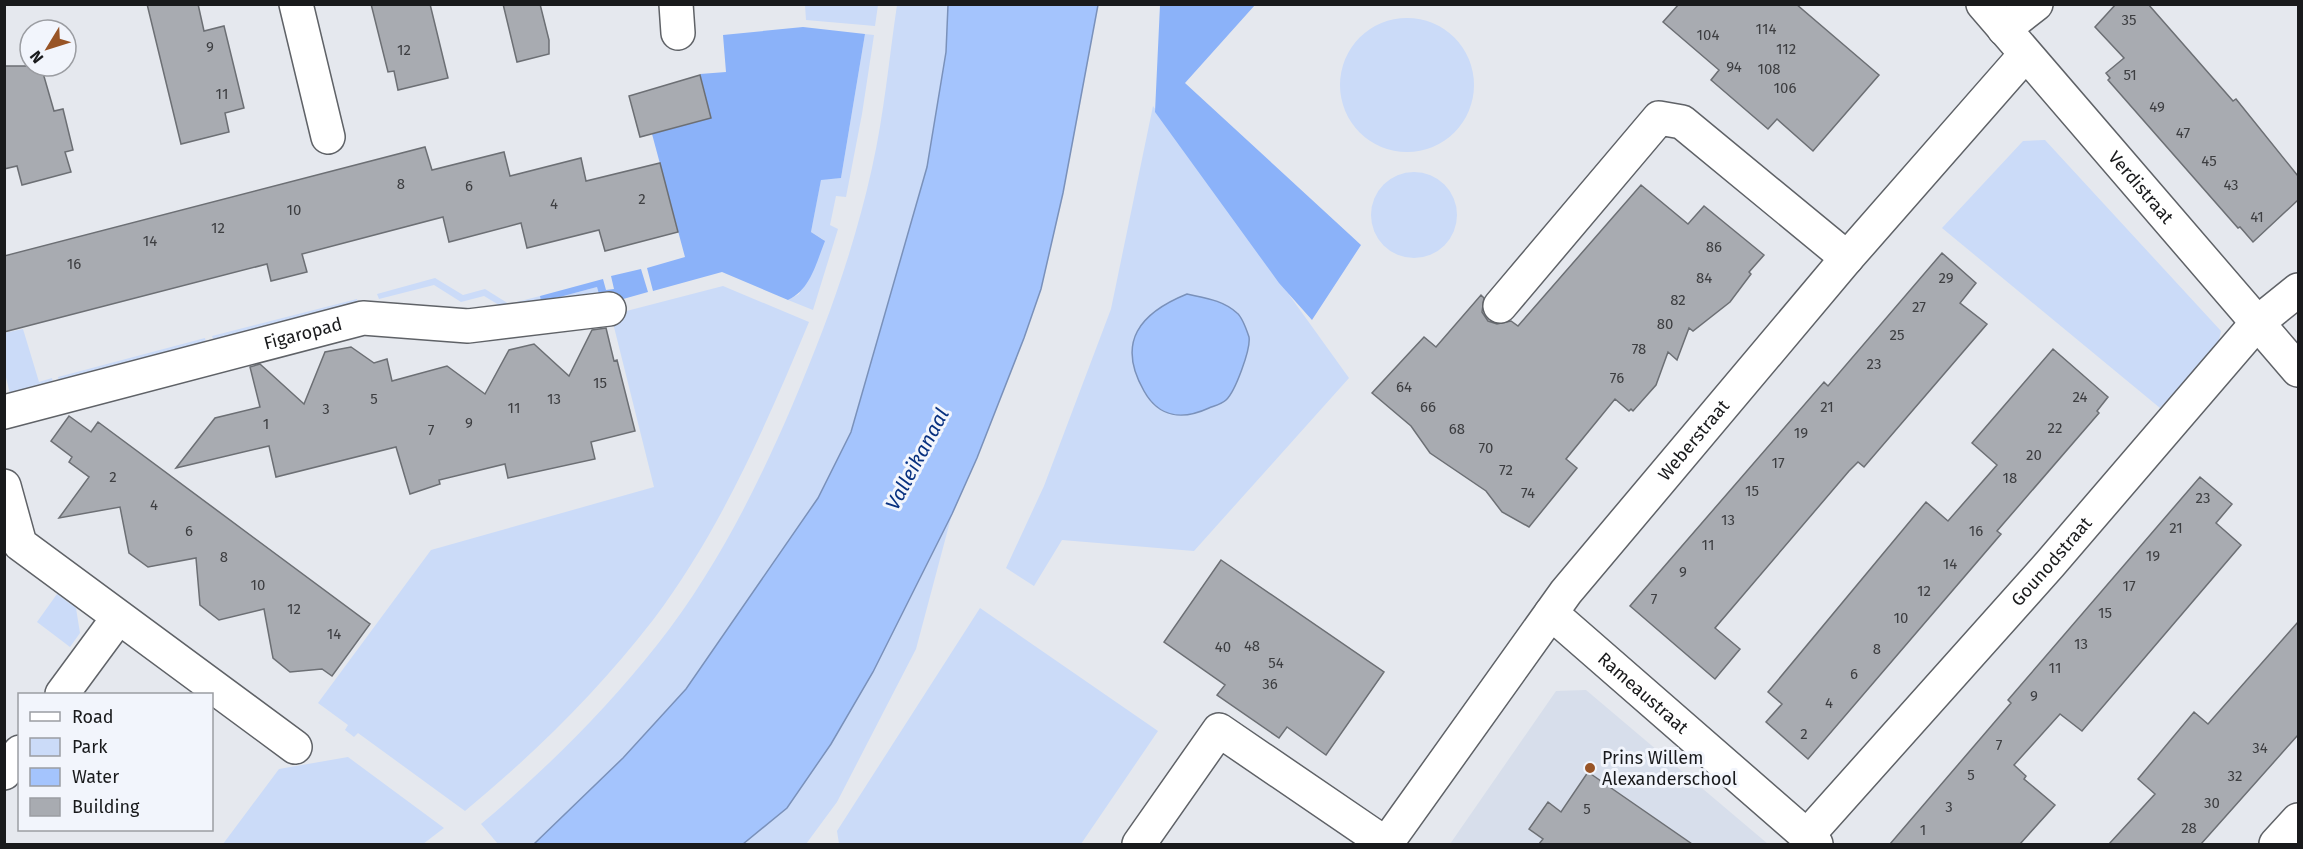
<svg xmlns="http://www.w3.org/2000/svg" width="2303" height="849" viewBox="0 0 2303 849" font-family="'Fira Sans',sans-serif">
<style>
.built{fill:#d7deeb}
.green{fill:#cbdbf8}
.forest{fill:#8bb2f9}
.water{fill:#a4c4fd;stroke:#7a91ba;stroke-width:1.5}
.building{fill:#a8abb1;stroke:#6c6f74;stroke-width:1.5}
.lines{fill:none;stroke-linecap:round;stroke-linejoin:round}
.minor-casing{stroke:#5f6267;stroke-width:36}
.minor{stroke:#fff;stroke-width:33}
.poi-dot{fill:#985426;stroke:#f2f5fc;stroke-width:2}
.labels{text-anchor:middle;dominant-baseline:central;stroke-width:6;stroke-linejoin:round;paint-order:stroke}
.number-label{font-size:15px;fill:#3d3e41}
.street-label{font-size:18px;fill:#191a1c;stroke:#f2f5fc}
.poi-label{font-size:18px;fill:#191a1c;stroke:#f2f5fc;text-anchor:start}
.water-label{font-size:20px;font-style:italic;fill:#083180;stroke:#f2f5fc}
</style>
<rect width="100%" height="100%" fill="#e5e8ee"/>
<path class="built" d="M1586,690l182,154h-318l106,-153z"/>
<path class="green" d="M805,5v-1l73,1 -3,21 -69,-6z
M897,5h51l-2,47 -19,115 -76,265 -33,66 -132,191 -63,69 -89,86h-36l-17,-20c64,-54 124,-113 176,-179 57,-72 99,-155 135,-239 34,-80 61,-153 80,-238 12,-53 17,-109 25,-163z
M1340 85a67 67 0 1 1 134 0a67 67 0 1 1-134 0Z
M865,34l9,1 -12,79 -16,83 -10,-1 -6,29 8,4 -25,81 -25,-10 11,-6 25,-54 -13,-8 10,-53 20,-1z
M1153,106l196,272 -155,173 -132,-11 -28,46 -28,-18 38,-82 67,-177z
M2045,140l176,191 -4,18 -57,59 -218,-180 81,-87z
M1371 215a43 43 0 1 1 86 0a43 43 0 1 1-86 0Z
M435,278l28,17 22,-6 24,15 31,-8 1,6 56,-15 5,18 -93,6 -25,-15 -23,6 -27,-17 -55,14 -2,-5z
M723,286l86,36c-43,103 -88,208 -156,298 -55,71 -119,134 -188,191l-107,-78 -4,4 -9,-7 3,-5 -30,-22 113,-153 223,-63 -43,-172z
M357,299l1,6 -144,37 -2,-6z
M23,329l16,53 13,-4 1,5 -43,11 -5,-21 -1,-40z
M205,338l1,6 -147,38 -1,-5z
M952,514l-36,135 -79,153 -31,42h-63l44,-36 86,-136z
M57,594l19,14 4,25 -10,14 -33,-25z
M980,608l178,123 -77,113h-242l-2,-13z
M348,757l96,71 -21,16h-200l56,-75z"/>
<path class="forest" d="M1160,5h95l-70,78 176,162 -49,75 -33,-37 -124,-171z
M803,27l62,7 -24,144 -20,2 -10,52 14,9c-9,22 -14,48 -37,59l-66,-28 -69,19 -6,-23 38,-11 -33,-123 59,-16 -11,-44 26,-2 -3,-37z
M641,269l7,23 -46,13 -5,-18 -56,15 -1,-6 63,-17 3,11 8,-1 -3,-13z"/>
<path class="water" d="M948,5h150l-35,188 -22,96 -17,49 -47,120 -25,56 -79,158 -42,72 -44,64 -44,36h-209l89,-86 63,-69 132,-191 33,-66 76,-265 19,-115z
M1187,294c18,4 36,6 50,19 5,4 10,18 12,24 2,12 -14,55 -23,63 -4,4 -12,6 -17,8 -26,12 -50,10 -65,-17 -28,-49 -4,-78 43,-97z"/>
<path class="building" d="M147,4h51l6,27 20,-5 20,82 -19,5 4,19 -48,12z
M371,4h59l18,74 -50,12 -4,-19 -6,1z
M503,4h37l9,36v14l-32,8z
M1679,4h117l83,71 -66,76 -36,-32 -9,10 -57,-49 8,-10 -56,-48z
M2116,4h32l85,97 3,-2 62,77v24l-45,42 -13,-15 -2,1 -130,-148 2,-2 -4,-5 18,-15 -29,-31z
M4,66h37l13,45 9,-2 10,41 -8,2 6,20 -49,13 -5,-19 -13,3z
M700,75l11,43 -71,19 -11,-41z
M425,147l7,23 72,-18 6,24 71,-18 5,23 74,-18 18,69 -73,19 -6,-21 -72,18 -6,-25 -72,19 -6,-25 -141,37 5,18 -36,9 -4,-17 -263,68v-76z
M1641,185l47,39 16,-18 60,49 -15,17 2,2 -21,28 -37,29 -4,-3 -12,32 -9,-8 -12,33 -23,26 -2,-2 -2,2 -14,-12 -49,60 11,9 -48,59 -27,-15 -16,-21 -56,-38 -19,-27 -39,-33 52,-56 12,10 45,-52 3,3 -2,14 6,9 9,3 14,-3 7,5z
M1942,253l34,30 -16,20 27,21 -123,143 -6,-5 -9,9 -134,157 25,21 -25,30 -85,-73 194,-224 4,4z
M606,328l8,33 3,-1 18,71 -44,11 4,17 -87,19 -3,-14 -66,16 1,4 -30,10 -14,-47 -120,30 -7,-31 -93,22 39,-50 45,-11 -10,-40 10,-3 44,40 21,-52 26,-5 23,16 13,-4 5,22 55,-15 38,28 24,-44 25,-6 35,32 23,-46z
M2053,349l55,48 -11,14 2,2 -102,118 4,3 -193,225 -42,-37 16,-18 -14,-12 158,-190 22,19 49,-56 -25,-22z
M69,416l22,16 7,-10 272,202 -38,52 -10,-7 -32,3 -17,-14 -9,-49 -45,11 -19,-15 -4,-47 -48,9 -19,-14 -9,-46 -61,11 30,-41 -20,-15 3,-5 -21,-16z
M2200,477l32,27 -16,19 25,22 -159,186 -22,-17 -46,51 12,11 -2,3 31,26 -35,39h-130l121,-141 -3,-3z
M1221,560l163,112 -58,83 -39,-28 -8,11 -62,-43 8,-10 -61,-43z
M2298,622v113l-97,109h-92l46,-50 -17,-15 56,-67 14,12z
M1588,772l104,72h-153l4,-5 -14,-10 19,-27 13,10z"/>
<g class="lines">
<g class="minor-casing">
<g id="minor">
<path d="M296,4l32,133"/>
<path d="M676,4l2,29"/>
<path id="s1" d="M1983,4l315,366"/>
<path d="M2004,29l32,-25"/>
<path d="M1500,306l159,-188 23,4 165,136"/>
<path id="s2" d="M4,412l359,-94 105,8 141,-17"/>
<path d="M4,486l16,58 275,203"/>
<path id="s3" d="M1551,613l265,231"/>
<path d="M62,694l56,-76"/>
<path d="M4,773l16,-21"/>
<path id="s4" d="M1806,837l244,-273 207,-241 41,-33"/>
<path d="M1139,844l80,-114 167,114"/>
<path id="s5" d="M1386,844l180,-252 281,-334 178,-203"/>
<path d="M2276,844l22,-24"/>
</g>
</g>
<use href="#minor" class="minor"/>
</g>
<circle class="poi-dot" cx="1590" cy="768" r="6"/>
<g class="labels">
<g class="number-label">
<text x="2129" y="20">35</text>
<text x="1766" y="29">114</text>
<text x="1708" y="35">104</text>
<text x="210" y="47">9</text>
<text x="1786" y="49">112</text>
<text x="404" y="50">12</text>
<text x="1734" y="67">94</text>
<text x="1769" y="69">108</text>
<text x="2130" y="75">51</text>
<text x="1785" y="88">106</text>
<text x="222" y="94">11</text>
<text x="2157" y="107">49</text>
<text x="2183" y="133">47</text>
<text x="2209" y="161">45</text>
<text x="401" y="184">8</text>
<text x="2231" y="185">43</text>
<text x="469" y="186">6</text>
<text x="642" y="199">2</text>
<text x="554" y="204">4</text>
<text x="294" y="210">10</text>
<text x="2257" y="217">41</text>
<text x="218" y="228">12</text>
<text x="150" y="241">14</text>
<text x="1714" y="247">86</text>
<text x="74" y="264">16</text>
<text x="1704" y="278">84</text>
<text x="1946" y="278">29</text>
<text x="1678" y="300">82</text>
<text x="1919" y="307">27</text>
<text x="1665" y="324">80</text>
<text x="1897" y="335">25</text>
<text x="1639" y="349">78</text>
<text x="1874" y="364">23</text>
<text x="1617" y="378">76</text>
<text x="600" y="383">15</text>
<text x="1404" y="387">64</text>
<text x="2080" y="397">24</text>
<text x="374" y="399">5</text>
<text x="554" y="399">13</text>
<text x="1428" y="407">66</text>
<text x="1827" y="407">21</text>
<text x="514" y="408">11</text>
<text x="326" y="409">3</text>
<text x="469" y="423">9</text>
<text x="266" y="424">1</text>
<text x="2055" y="428">22</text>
<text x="1457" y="429">68</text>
<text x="431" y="430">7</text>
<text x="1801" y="433">19</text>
<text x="1486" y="448">70</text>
<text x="2034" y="455">20</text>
<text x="1778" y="463">17</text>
<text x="1506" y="470">72</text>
<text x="113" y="477">2</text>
<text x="2010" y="478">18</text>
<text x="1752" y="491">15</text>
<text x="1528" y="493">74</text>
<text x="2203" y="498">23</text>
<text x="154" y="505">4</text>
<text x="1728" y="520">13</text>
<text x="2176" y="528">21</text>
<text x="189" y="531">6</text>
<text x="1976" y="531">16</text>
<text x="1708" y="545">11</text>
<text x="2153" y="556">19</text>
<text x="224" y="557">8</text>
<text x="1950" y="564">14</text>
<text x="1683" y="572">9</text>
<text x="258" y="585">10</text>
<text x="2129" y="586">17</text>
<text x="1924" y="591">12</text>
<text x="1654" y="599">7</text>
<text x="294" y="609">12</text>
<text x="2105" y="613">15</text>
<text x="1901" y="618">10</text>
<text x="334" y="634">14</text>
<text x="2081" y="644">13</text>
<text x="1252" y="646">48</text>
<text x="1223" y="647">40</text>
<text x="1877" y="649">8</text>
<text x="1276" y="663">54</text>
<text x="2055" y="668">11</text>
<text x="1854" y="674">6</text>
<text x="1270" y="684">36</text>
<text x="2034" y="696">9</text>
<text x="1829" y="703">4</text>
<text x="1804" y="734">2</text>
<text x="1999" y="745">7</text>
<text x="2260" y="748">34</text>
<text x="1971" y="775">5</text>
<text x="2235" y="776">32</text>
<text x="2212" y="803">30</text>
<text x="1949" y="807">3</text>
<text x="1587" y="809">5</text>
<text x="2189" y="828">28</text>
<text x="1923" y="830">1</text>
</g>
<g class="street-label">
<text stroke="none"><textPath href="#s1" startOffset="242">Verdistraat</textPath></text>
<text stroke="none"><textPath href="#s2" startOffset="309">Figaropad</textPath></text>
<text stroke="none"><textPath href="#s5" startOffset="508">Weberstraat</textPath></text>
<text stroke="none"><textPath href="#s4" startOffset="369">Gounodstraat</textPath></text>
<text stroke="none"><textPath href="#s3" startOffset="122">Rameaustraat</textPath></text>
</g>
<g class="poi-label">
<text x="1602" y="758">Prins Willem<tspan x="1602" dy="21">Alexanderschool</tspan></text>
</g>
<g class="water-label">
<text transform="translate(917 459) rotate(-62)">Valleikanaal</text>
</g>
</g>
<rect width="2303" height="849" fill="none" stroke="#191a1c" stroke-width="12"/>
<rect x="18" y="693" width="195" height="138" fill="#f2f5fc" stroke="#9b9da2" stroke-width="1.5"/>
<rect x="30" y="712" width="30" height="9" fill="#ffffff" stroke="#9b9da2" stroke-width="1.5"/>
<text x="72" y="723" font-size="18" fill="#191a1c">Road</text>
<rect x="30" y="738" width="30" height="18" fill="#cbdbf8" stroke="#9b9da2" stroke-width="1.5"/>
<text x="72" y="753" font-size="18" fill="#191a1c">Park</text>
<rect x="30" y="768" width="30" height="18" fill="#a4c4fd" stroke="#9b9da2" stroke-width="1.5"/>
<text x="72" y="783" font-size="18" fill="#191a1c">Water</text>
<rect x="30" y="798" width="30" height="18" fill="#a8abb1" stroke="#9b9da2" stroke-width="1.5"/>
<text x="72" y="813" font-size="18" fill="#191a1c">Building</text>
<g transform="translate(48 48) rotate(232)"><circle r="28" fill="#f2f5fc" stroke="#9b9da2" stroke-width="1.5"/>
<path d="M0-4.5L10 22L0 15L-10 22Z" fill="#985426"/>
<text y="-9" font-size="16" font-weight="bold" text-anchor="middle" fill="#191a1c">N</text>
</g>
</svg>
